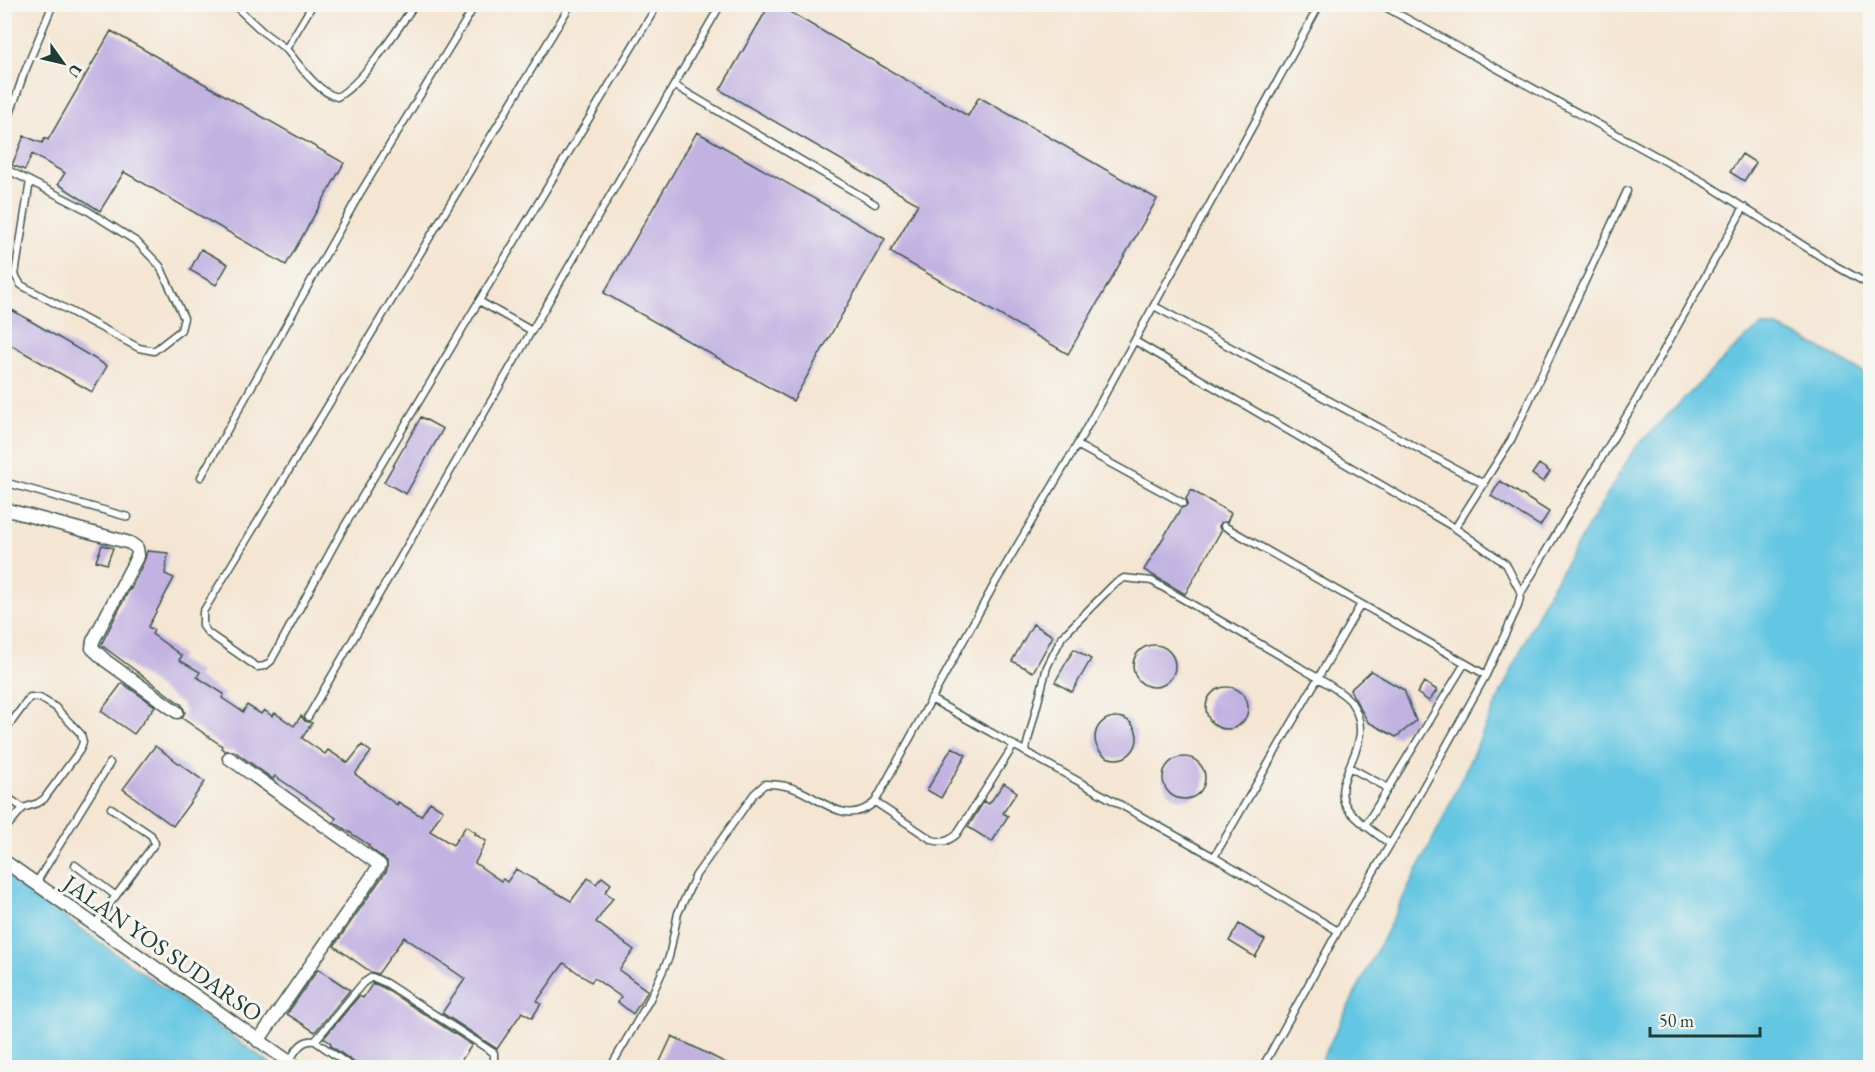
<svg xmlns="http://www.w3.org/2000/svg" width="1875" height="1072" viewBox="0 0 1875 1072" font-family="'EB Garamond',serif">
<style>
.water{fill:#64c6e2;stroke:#42828b;stroke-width:1.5}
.building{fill:#c1b2e1}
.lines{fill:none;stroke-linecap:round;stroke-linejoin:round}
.lane-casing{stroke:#3f564c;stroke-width:9}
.street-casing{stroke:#3f564c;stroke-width:15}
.lane{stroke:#fff;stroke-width:6}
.street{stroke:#fff;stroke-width:12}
.labels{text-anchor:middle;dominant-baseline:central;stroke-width:6;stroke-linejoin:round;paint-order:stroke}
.street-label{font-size:24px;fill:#1f3d34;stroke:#f6f6f2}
</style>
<rect width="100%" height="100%" fill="#f6f6f2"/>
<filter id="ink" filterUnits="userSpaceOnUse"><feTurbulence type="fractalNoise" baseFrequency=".0167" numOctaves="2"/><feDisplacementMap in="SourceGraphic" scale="12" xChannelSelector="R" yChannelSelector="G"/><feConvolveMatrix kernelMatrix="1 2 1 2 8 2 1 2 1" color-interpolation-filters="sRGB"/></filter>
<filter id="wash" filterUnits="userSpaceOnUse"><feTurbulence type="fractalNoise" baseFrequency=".008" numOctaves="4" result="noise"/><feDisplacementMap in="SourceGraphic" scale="24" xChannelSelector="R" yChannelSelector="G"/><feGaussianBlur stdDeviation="1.35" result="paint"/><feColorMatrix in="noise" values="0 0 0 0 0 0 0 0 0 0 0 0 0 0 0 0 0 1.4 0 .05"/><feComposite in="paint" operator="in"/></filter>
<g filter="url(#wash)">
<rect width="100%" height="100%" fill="#f4e6d3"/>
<path class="water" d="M1761,327h16l27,12 66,37v691h-552l124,-246 102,-221 91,-152 108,-108z
M4,875h1l270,192h-270z"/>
<g id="blocks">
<path class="building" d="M770,4h6l192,112 11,-19 178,102 -89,155 -178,-102 28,-48 -198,-114z
M111,31l233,132 -58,102 -162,-93 -24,39 -42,-27 7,-11 -33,-19 -7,16 -13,-5 12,-29 18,7 3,-5 3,2z
M697,132l188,107 -92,162 -189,-108z
M1742,154l14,9 -12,18 -14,-9z
M201,249l27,15 -12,21 -26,-15z
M12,310l95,56 -15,26 -88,-51v-19z
M421,417l22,12 -37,65 -22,-12z
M1539,464l11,8 -7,10 -11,-8z
M1500,481l49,31 -9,14 -49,-30z
M1191,490l40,23 -4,9 -7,1 -1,4 2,4 -36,63 -41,-24 37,-62 6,-2 1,-4 -2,-3z
M102,545l11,3 -6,16 -11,-3z
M147,551l21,2 -3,21 9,4 -26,49 6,3 -2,4 30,22 -3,4 21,12 -3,5 27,17 -2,4 21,14 4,-7 14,9 3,-4 8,6 3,-3 19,13 7,-10 4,5 7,2 -10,15 23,16 3,-4 20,13 14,-18 9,7 -16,22 42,31 1,-3 23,14 9,-14 13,8 -13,21 23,14 13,-19 10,7 -1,1 11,7 -11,22 26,18 2,-2 4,3 9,-13 55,32 17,-23 8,6 6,-7 9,7 -6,8 8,6 -17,24 38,28 -15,20 29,21 -15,23 -15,-12 3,-5 -27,-19 -3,4 -27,-19 -27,38 4,3 -9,14 -10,-6 -25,37 -55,-36 23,-34 -61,-42 -26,37 -7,-2 -37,-26 53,-76v-9l-19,-15 1,-1 -35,-23 2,-4 -27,-19 -34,-23 -2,3 -39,-28h-9l-4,-3 1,-2 -40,-28 3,-6 -3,-7 -81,-60 29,-57 1,1 14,-30z
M1033,624l20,12 -20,36 -21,-11z
M1133 666a21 21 0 1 1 42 0a21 21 0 1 1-42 0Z
M1074,649l17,10 -19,33 -17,-10z
M1371,671l33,19 12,31 -20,16 -28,-15 -18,-32z
M1424,682l13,8 -8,11 -12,-8z
M122,683l33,23 -21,28 -33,-23z
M1206 708a21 21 0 1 1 42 0a21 21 0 1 1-42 0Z
M1095 738a21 21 0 1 1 42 0a21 21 0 1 1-42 0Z
M155,746l50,36 -32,44 -50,-37z
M952,747l14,8 -25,43 -14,-8z
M1163 778a21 21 0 1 1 42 0a21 21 0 1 1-42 0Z
M1004,783l13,9 -14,21 5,3 -16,26 -24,-15 16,-26 5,3z
M1239,924l26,16 -10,17 -26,-16z
M318,969l32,21 -35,42 -28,-18z
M373,983l11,5 88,57 -16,23h-98l-2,-4 -26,-19 1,-2 -7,-5 35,-42 4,2z
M672,1036l64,32h-79z"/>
</g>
</g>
<g filter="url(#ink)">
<use href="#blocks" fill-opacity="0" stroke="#3f564c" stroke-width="1.5"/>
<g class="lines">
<g class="lane-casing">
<path id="lane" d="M233,4l30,28 23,17
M313,4l-27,45c14,16 30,42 51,48 26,-14 60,-67 78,-93
M1380,4l325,179 129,82 36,20
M674,85l201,119
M4,132l19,-56 30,-72
M4,168l81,41 52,33 23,24 24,52 -3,12 -27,21 -15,-3 -118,-63 -6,-10 1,-7 14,-87
M479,301l-135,226 -73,134 -6,5 -8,1 -49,-34 -5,-7v-14l368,-608
M1154,306l330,178
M532,331l-53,-30 179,-297
M1135,341l320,187 51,36 15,29 -3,13 -32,69 -80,143 -68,113 -76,137
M201,477l158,-282 117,-191
M4,482l124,35
M1183,503l-106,-58 243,-441
M1224,526l262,149
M1455,528l56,-88 116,-249
M1521,593l115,-193 108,-193
M931,699l283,158 124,74
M308,717l413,-713
M4,732l26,-35 10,1 15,9 26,27 2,8 -3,8 -36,49 -6,4 -15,5 -19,22
M1025,752l22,-85 15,-30 51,-52 11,-7 28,3c49,28 97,57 146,85 12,8 45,25 53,36 30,44 -26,75 -3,107 11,14 28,24 42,35
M1349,767l39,21
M4,795l19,13
M875,802l57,38c11,3 15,2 24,-5l58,-90
M1365,826l100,-163
M1214,857l147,-253
M75,865l41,31
M36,883l74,-120
M95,924l60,-81 -4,-8 -40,-27
M315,1041l38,27
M289,1061c7,-10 12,-22 26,-20l48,-58 9,-6 14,6 108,70v15
M610,1068l40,-69 19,-42 9,-44 18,-38 58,-81 11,-10c12,0 22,1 33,6 27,11 48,37 77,12l120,-219 82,-138"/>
</g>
<g class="street-casing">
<path id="street" d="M4,509l108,29 18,5 7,5 1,7 -45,86 -1,7 14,13 71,51
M229,758l151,107 -122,176
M4,861l294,207"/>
</g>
<use href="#lane" class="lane"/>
<use href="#street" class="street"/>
</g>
</g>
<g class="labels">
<g class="street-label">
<text transform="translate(163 948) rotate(35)">JALAN YOS SUDARSO</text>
</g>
</g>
<rect width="1875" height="1072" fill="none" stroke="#f6f6f2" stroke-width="24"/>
<g transform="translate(63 63) rotate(124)" stroke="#f6f6f2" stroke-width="4.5" paint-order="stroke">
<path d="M0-4.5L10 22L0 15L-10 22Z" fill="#1f3d34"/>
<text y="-9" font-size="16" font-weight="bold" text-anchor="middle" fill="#1f3d34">U</text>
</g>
<path d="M1650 1027v9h110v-9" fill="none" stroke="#1f3d34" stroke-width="3"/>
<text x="1659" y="1027" font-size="18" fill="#1f3d34" stroke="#f6f6f2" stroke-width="4.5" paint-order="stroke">50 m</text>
</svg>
